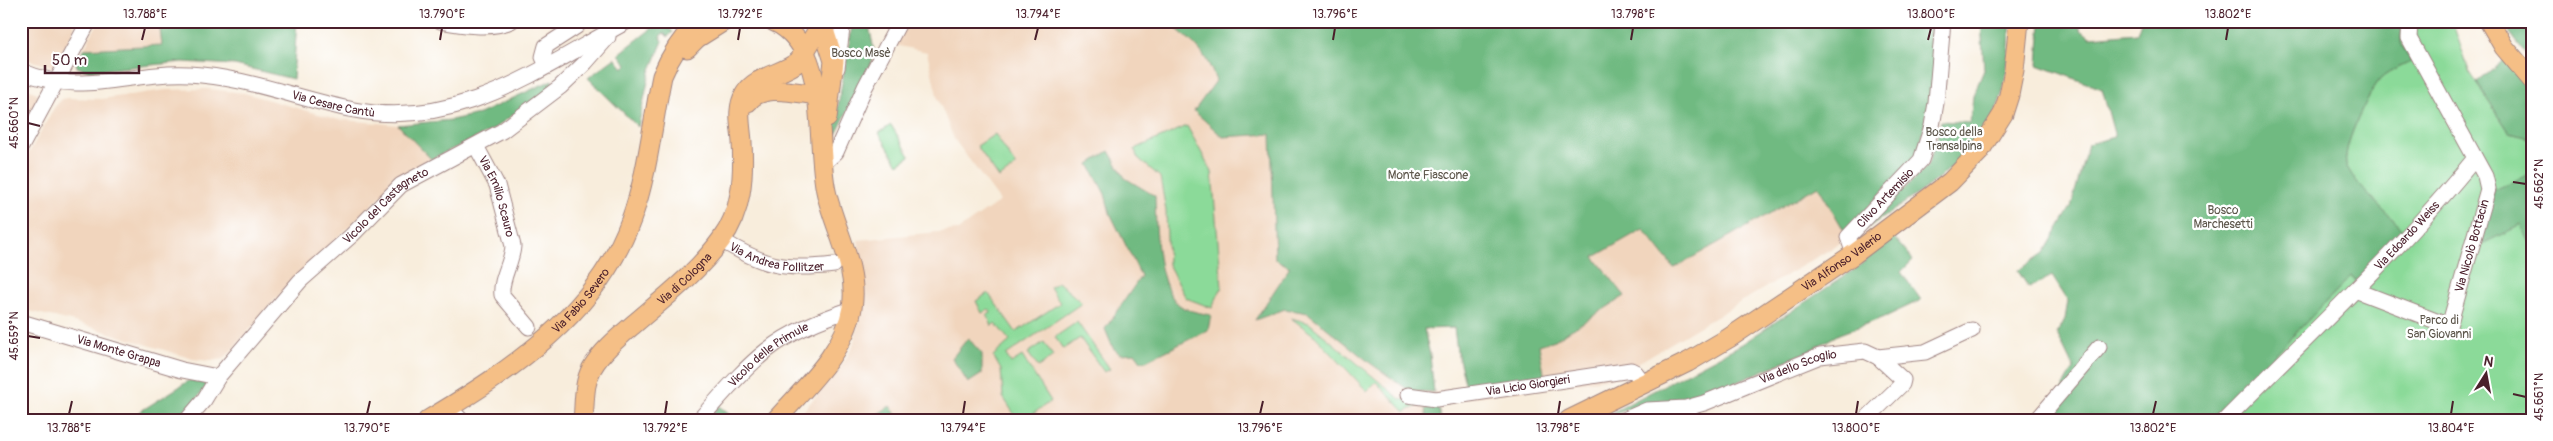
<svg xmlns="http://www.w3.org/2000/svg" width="2553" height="441" viewBox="0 0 2553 441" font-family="Pangolin,sans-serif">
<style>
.built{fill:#f1d5bd}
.green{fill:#8bda99;stroke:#6a7c62}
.forest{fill:#70ba81;stroke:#5d6c56}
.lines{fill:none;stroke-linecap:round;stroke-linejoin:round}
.minor-casing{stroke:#a18684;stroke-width:17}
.major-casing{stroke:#a18684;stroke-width:21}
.minor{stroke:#fff;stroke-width:15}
.major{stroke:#f5bf86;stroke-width:19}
.ticks{fill:none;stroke:#4a1f2b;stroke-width:2}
.labels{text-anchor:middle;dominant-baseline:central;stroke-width:4.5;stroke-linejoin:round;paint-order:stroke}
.park-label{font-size:12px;fill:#5e574c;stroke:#fff}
.street-label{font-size:12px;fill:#4a1f2b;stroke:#fff}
.neatline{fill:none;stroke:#4a1f2b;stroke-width:2}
.ticks-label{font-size:12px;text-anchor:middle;fill:#4a1f2b}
</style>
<rect width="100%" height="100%" fill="#fff"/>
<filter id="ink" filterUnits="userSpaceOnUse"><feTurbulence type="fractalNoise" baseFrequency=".02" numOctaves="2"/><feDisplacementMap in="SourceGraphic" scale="10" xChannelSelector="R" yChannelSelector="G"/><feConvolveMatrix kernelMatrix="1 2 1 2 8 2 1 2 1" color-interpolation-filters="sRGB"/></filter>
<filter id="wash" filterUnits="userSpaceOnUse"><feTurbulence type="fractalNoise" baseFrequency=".0096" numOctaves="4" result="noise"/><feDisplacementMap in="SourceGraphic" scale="20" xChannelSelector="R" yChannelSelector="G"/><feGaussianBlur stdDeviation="1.12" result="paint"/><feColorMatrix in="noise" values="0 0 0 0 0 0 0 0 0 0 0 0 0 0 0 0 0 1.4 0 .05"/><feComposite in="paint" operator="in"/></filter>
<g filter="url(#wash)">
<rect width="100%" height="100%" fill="#f8eddc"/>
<path class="built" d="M21,21h53v9l-21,37 -32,-9z
M99,21h60l3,24 -78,4z
M904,21h263l33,27 10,15 6,18 -22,30 29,26 48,-3 4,124 15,9 -34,52 29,-10 23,4 62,50 40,28 45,2 90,-14 -6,-34 16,-5 39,-83 49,-28 31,39 144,-82 27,46 -6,12 -203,120 -9,12 -190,26 1,5 -13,2 2,11h-631l47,-57 10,-17 11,-46 -2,-33 -4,-27 100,-10 42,-29 -46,-62 -16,-40 -11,-47 -37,-8z
M21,86l16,7 1,5 -17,31z
M209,89l35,4 92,26 62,6 33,34 -14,7 -27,21 -105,101 -61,71 -14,2 -17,-2 -122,-38 -50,-12v-142l33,-59 8,-9 6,-1 33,1 65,-9z"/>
<path class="green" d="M2402,21h50l17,50 41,62 22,6v281h-321l140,-144 5,5 47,-51c-18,-20 -44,-40 -56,-63 -8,-15 21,-72 31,-85 6,-9 23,-15 32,-20l-9,-19z
M891,125l19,31 -12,8 -19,-31z
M1187,126l25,46 10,115 -10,21 -26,-10 -18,-34 -2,-53 -6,-34 -23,-20 -2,-8z
M995,134l21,32 -17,12 -22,-32z
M1058,282l24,21 -76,52 5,8 11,-7 29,45 -27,19h-6l-15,-23 -2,-27 -8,-14 17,-15 -15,-18 -3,3 -5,-11 4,-2 -2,-4 -7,4 -6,-12 12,-8 28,39 44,-29 -10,-16z
M1291,318l18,5 91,76 21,5 -16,8 -29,-30 -9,9 -52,-55z
M1077,322l33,47 -6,3 -24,-34 -17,11 -8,-12z
M1044,342l9,14 -15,11 -10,-14z"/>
<path class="forest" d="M159,21h138l-4,58 -58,-14 -52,-3 -95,9 -11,-4 -1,-5 8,-13 78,-4z
M853,21h15l7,34 -44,90z
M1167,21h771l-4,59 -15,72 -74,80 -27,-46 -144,82 -31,-39 -49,28 31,39 -70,44 -16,5 6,34 -78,12 -10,-40 -3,-23 -30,1 6,26 4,37 -24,-1 -40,-28 -62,-50 -23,-4 -30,11 35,-53 -15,-8 -4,-125 -48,3 -29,-26 22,-30c-12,-33 -23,-38 -49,-60z
M1981,21h30c-2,20 -2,42 -6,61 -14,73 -90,112 -145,151l67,-67 9,-22 5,-23 29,2 3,-27 11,-26z
M2041,21h36l4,9 9,7 47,-4 4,-12h261l-1,22 9,19c-9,5 -26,11 -32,20 -10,13 -39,70 -31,85 13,23 38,43 56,63l-46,51 -6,-5 -140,144h-167l30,-51 -17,-35 8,-15 3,-18 -16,-25 -23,12 -11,-17 26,-18 27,-46 17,-63 27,-7 -13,-48 -64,-24z
M2501,21h31v41z
M663,24l10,8 -5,5 -4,-4 -4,3 3,5 -13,31 -12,55 -50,-49 27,-20 8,10 4,-3 -8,-11 32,-25z
M2505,59l27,32v48l-22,-6 -33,-50z
M552,80l1,6 -64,46 -58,27 -33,-34 53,-5 28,-6z
M1109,151l16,27 30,18c1,27 0,98 29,112 8,4 18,5 27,7l-3,15 -62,31h-5l-6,-8 -15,1 -7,-6 -8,-19 36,-53 -31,-63 -5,-19 -16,-30z
M2532,173v74l-11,-22 -39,19 11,-54z
M1893,237l20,23 -12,12 20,28 -36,17 -46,17 -26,15 -113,49 -25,5 -35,2 -42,15 144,-76 113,-75z
M968,338l14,16v20l-14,9 -16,-25z
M190,380l18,4 -27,36h-49l1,-4z
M719,406l17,14h-29z
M890,406l10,14h-31z
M1438,407l3,13h-14l-2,-11z"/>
</g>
<g filter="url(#ink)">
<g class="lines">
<g class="minor-casing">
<g id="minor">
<path d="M440,21c21,4 51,9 71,0"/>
<path d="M547,66l-4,-9 3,-11 31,-20 3,-5"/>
<path d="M837,68l6,-47"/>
<path id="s1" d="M21,71c63,27 106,0 168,3 58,3 109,25 165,36 106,20 186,-42 274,-89"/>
<path id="s2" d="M476,146l21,39 16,61c-1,17 -13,33 -11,49l27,32"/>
<path d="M21,147l68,-126"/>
<path d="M823,164l13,-12 29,-65 35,-66"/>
<path id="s3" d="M721,240c43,26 63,31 113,25"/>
<path id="s4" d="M1854,254l-6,-17 73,-77 11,-34 4,-23 7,-82"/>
<path id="s5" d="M2355,290l94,36 39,-137 -3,-13 -76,-138 1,-17"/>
<path id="s6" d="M21,322l161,48 36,7"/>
<path id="s7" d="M1408,395l28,4 195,-29 4,2 9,11"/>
<path d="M449,407l12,13"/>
<path id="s8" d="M187,420l17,-20 14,-23 82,-96 52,-46 49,-50 101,-54 58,-44 26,-25 22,-25"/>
<path id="s9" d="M699,420c22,-24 42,-49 67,-69 25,-20 56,-32 86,-42"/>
<path id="s10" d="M1624,420l23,-10 39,-2 18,-5 116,-47 45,-5 13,6 47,-5 47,-22"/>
<path d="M1865,420l37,-36 1,-4 -25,-23"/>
<path d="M2037,420l62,-73"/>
<path id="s11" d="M2225,420c85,-86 174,-168 250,-262"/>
</g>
</g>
<g class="major-casing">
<g id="major">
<path d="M773,21c58,25 42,120 53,170 8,38 33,77 26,117 -7,44 -48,80 -76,112"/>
<path d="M821,21l13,40 -7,57"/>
<path d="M2489,21l15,26 28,33"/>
<path d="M687,48l10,-10 27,-17"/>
<path d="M748,102c16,-22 57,-6 80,-6"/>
<path id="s12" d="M428,420c82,-49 169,-106 203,-200 17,-46 21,-96 31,-144 9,-22 20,-38 36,-55"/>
<path id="s13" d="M583,420c2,-18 0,-36 9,-52 10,-17 27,-31 42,-44 29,-25 64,-52 87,-84 21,-28 23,-64 21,-98 -1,-16 -6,-33 3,-48 11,-19 38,-19 54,-33l23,-38"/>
<path id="s14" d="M1569,420l119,-58 41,-24 125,-84 96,-72 29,-30 24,-38 6,-19 5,-25 5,-49"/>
</g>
</g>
<use href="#minor" class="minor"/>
<use href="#major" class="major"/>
</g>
</g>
<path class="ticks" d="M142,40l3,-12M440,40l2,-12M738,40l2,-12M1035,40l3,-12M1333,40l2,-12M1631,40l2,-12M1928,40l3,-12M2226,40l2,-12M28,123l12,3M2513,182l13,2M28,336l12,2M2513,394l13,3M69,414l3,-13M367,414l3,-13M665,414l2,-13M963,414l2,-13M1260,414l3,-13M1558,414l2,-13M1856,414l2,-13M2153,414l3,-13M2451,414l2,-13"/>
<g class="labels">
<g class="park-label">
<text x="861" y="53">Bosco Masè</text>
<text x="1954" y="132">Bosco della<tspan x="1954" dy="14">Transalpina</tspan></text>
<text x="1428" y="175">Monte Fiascone</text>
<text x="2223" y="210">Bosco<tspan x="2223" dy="14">Marchesetti</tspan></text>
<text x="2439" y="320">Parco di<tspan x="2439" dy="14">San Giovanni</tspan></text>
</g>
<g class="street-label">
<text stroke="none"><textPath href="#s1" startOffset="318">Via Cesare Cantù</textPath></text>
<text stroke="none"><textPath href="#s2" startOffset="55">Via Emilio Scauro</textPath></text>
<text stroke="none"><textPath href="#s4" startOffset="72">Clivo Artemisio</textPath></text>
<text stroke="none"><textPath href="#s8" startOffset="294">Vicolo del Castagneto</textPath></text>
<text stroke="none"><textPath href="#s11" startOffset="259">Via Edoardo Weiss</textPath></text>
<text stroke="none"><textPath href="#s5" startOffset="184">Via Nicolò Bottacin</textPath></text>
<text stroke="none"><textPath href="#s3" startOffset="60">Via Andrea Pollitzer</textPath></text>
<text stroke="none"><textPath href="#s14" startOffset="316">Via Alfonso Valerio</textPath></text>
<text stroke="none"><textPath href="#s13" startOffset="182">Via di Cologna</textPath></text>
<text stroke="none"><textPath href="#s12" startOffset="195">Via Fabio Severo</textPath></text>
<text stroke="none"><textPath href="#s6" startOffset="102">Via Monte Grappa</textPath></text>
<text stroke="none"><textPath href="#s9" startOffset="96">Vicolo delle Primule</textPath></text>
<text stroke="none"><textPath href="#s10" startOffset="184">Via dello Scoglio</textPath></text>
<text stroke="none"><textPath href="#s7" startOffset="121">Via Licio Giorgieri</textPath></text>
</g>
</g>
<rect width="2553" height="441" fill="none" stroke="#fff" stroke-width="55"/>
<g transform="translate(2486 374) rotate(11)" stroke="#ffffff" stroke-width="4" paint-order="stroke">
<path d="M0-4L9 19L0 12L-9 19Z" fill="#4a1f2b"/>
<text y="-8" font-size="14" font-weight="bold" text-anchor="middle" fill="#4a1f2b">N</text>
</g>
<path d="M45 65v8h94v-8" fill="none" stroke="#4a1f2b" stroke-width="2.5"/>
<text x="52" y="65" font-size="15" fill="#4a1f2b" stroke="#ffffff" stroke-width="4" paint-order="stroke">50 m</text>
<rect x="28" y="28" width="2498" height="386" class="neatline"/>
<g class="ticks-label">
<text x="145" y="18">13.788°E</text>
<text x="442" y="18">13.790°E</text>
<text x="740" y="18">13.792°E</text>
<text x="1038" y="18">13.794°E</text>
<text x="1335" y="18">13.796°E</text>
<text x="1633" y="18">13.798°E</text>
<text x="1931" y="18">13.800°E</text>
<text x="2228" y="18">13.802°E</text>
<text transform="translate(14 123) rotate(-90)" y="4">45.660°N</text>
<text transform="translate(2539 184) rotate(-90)" y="4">45.662°N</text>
<text transform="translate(14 336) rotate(-90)" y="4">45.659°N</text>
<text transform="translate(2539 397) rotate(-90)" y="4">45.661°N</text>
<text x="69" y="432">13.788°E</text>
<text x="367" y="432">13.790°E</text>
<text x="665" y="432">13.792°E</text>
<text x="963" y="432">13.794°E</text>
<text x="1260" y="432">13.796°E</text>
<text x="1558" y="432">13.798°E</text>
<text x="1856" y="432">13.800°E</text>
<text x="2153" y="432">13.802°E</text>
<text x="2451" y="432">13.804°E</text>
</g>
</svg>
